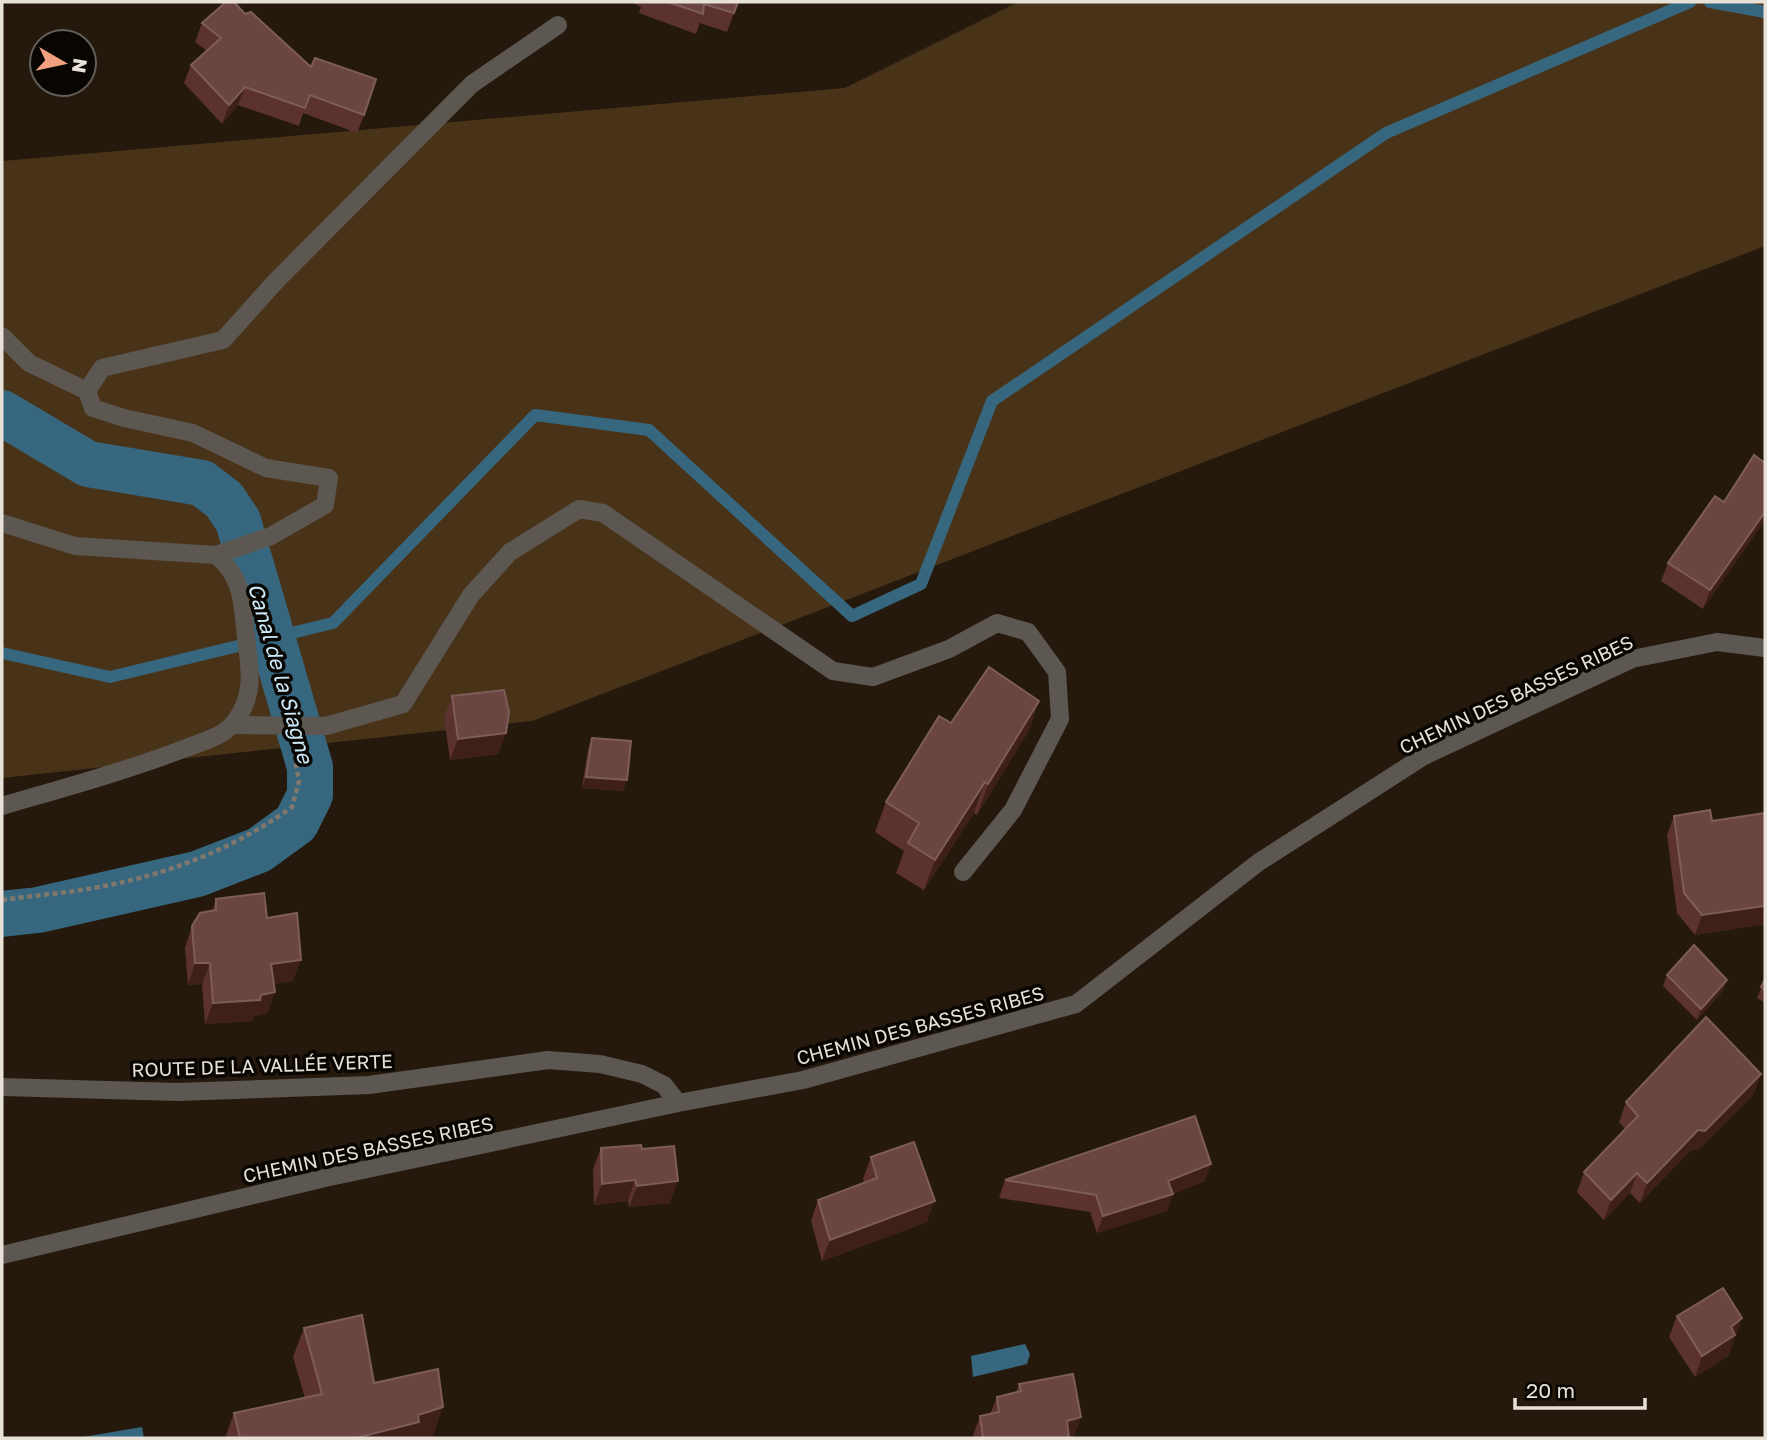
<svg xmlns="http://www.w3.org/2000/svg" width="1767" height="1440" viewBox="0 0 1767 1440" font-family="'Golos Text',sans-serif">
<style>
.green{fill:#483319}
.water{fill:#37677e}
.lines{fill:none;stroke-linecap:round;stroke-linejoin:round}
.stream{stroke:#37677e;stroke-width:12}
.canal{stroke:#37677e;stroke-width:46}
.path{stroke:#81786d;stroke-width:4.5;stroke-dasharray:5 3.5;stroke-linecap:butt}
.service{stroke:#5d5751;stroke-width:18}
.minor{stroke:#5d5751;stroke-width:18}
.wall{fill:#5b322f}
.shaded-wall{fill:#3e2019}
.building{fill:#6a4541;stroke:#7e5d59;stroke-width:2}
.labels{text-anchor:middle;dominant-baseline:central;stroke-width:7;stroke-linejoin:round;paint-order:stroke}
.street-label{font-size:19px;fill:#e8e1d8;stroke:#090602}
.water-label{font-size:21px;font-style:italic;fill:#cce9f9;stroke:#090602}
</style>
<rect width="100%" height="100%" fill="#24190c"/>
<path class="green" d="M1018,2h747v244l-1233,475 -530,57v-617l843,-73z"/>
<path class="water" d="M1025,1344l5,10 -3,10 -54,13 -2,-21z
M142,1427l2,11h-67z"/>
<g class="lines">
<path class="stream" d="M1710,2l55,10
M2,653l108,24 223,-54 202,-208 114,15 203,186 69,-32 71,-183 394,-268 304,-131"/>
<path class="canal" d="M2,413l86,51 114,19 22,17 14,21 72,246v28l-14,28 -37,27 -62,24 -159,36 -36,4"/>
<path class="path" d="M2,900c33,-5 68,-7 102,-14 68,-13 131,-38 188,-79l7,-26 -4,-21"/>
<path class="service" d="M232,725l94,1 77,-22 68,-109 39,-43 69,-43 24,4 230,158 40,6 76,-28 48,-26 31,9 29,40 3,47 -47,91 -50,62"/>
<path class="minor" d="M2,336l27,27 58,28
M2,523l73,23 141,9c28,24 26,47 30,82 4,33 10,58 -13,87 -11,13 -32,18 -47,24 -60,23 -123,40 -184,58
M216,555l55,-19 54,-31 4,-27 -63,-10 -73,-35 -69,-15 -31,-10 -6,-17 15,-23 121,-28 52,-58 197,-198 86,-59
M2,1087l176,5 191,-7 179,-25 52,4 42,10 22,11 14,18
M2,1255l323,-77 353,-75 125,-23 273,-76 183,-142 165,-106 208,-97 85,-17 48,6"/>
</g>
<path class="wall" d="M631,2h107l-11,30 -27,-9 -4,11 -57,-21 2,-6z
M245,14l66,53 53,48 -7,18 -54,-20 -4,13 -61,-21 -16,19 -38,-41 7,-18 16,-14 -12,-9 7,-19z
M1765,463l-62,146 -42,-28 7,-18 56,-61z
M452,696l54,37 -8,21 -48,6 -6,-43z
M1039,701l-11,31 -51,83 -3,-2 -50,77 -28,-17 8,-22 -29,-19 11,-30 65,-79z
M592,738l31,53 -41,-3 6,-39z
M1765,813v111l-70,11 -18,-22 -10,-78 7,-19 38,5z
M216,899l51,19 26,63 -19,3 1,8 -8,21 -13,3 -2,5 -47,3 -3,-40 -14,1 -3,-37 7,-22 20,-15z
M1667,975l60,5 -4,11 -26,29 -34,-34z
M1765,979v24l-8,-5z
M1754,1094l-56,56h-7l-51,53 -10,-10 -26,27 -27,-28 7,-20 41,-43 -6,-7 7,-20z
M601,1148l41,1 28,54 -41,4 -1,-6 -34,4 -1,-36z
M871,1157l56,65 -105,39 -11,-40 7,-21 47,-17 -2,-4z
M1005,1180l200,1 -32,13 -6,17 -70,22 -7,-21 -91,-14z
M1677,1316l65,2 -14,38 -33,21 -26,-40z
M304,1328l70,55 59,53 -6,2h-202l9,-25 71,-15 -12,-41z
M1019,1384l62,33 -8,21h-101l8,-22 10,-2 7,-17 19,-5z"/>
<path class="shaded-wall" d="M245,87l-7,18 -16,19 7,-19z
M1765,512v9l-62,88 7,-19z
M1039,701l-11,31 -51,83 11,-31z
M506,733l-8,21 -48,6 8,-21z
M586,777l41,3 -4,11 -41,-3z
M985,782l-11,31 -50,77 11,-30z
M1765,906v18l-70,11 7,-20z
M301,960l-8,21 -30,5 8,-22z
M195,963h15l-8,21 -14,1z
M1727,980l-4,11 -26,29 4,-11z
M275,992l-8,21 -13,3 -2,5 -47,3 8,-21z
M1761,1074l-7,20 -56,56h-7l-51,53 7,-20 51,-53z
M1211,1164l-6,17 -32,13 -6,17 -70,22 6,-17 65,-35z
M1637,1173l-7,20 -26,27 7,-20z
M635,1180l-7,21 -34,4 8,-21z
M678,1181l-8,22 -41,4 8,-21z
M935,1201l-8,21 -105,39 8,-21z
M1742,1318l-14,38 -33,21 7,-21 29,-29z
M443,1407l-10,29 -6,2h-71l62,-23z
M1081,1417l-8,21h-12l6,-17z"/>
<path class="building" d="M226,2h8l11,12 6,-2 60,55 4,-9 61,21 -12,36 -54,-20 -5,13 -60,-21 -16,18 -38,-40 30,-27 -19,-15z
M668,2h70l-4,11 -30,-9 -1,10z
M1754,455l11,8v49l-55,78 -42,-27 47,-67 9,6z
M989,667l50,34 -51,83 -3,-2 -50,78 -27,-17 11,-20 -33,-21 53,-86 12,7z
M504,690l5,22 -3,21 -48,6 -6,-43z
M592,738l39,3 -4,39 -41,-3z
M1710,810l2,11 53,-8v93l-63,9 -18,-22 -10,-77z
M264,893l3,25 30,-5 4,47 -30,4 4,28 -14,3 -1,5 -47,3 -3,-40h-15l-3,-37 8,-13 16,-3v-11z
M1694,945l33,35 -26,29 -34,-34z
M1765,979v11l-4,-3z
M1706,1017l55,57 -56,57 -7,-1 -51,53 -10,-10 -26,27 -27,-28 54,-56 -12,-14z
M1195,1116l16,48 -43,17 5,13 -70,22 -7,-21 -91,-15z
M914,1142l21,59 -105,39 -12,-40 59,-22 -6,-21z
M641,1145l1,4 32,-3 4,35 -41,5 -2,-6 -33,4 -1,-36z
M1723,1288l19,30 -11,9 4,8 -33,21 -25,-40z
M362,1315l12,68 64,-14 5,38 -25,8 1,7 -63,16h-116l-6,-25 88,-19 -18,-66z
M1073,1374l8,43 -14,4 2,17h-86l-3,-22 19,-4 -2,-15 24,-6 -2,-7z"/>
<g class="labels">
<g class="street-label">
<text transform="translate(1516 694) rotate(-25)">CHEMIN DES BASSES RIBES</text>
<text transform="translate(920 1025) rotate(-15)">CHEMIN DES BASSES RIBES</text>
<text transform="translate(262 1065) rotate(-2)">ROUTE DE LA VALLÉE VERTE</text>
<text transform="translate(368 1149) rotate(-12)">CHEMIN DES BASSES RIBES</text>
</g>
<g class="water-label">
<text transform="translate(281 673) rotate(74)">Canal de la Siagne</text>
</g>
</g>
<rect width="1767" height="1440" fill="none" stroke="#e8e1d8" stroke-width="7"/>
<g transform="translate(63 63) rotate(99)"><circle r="33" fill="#090602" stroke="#625e58" stroke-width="2"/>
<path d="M0-5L12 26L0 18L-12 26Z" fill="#f2a080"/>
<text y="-10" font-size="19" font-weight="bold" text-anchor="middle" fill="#e8e1d8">N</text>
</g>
<path d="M1515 1398v10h130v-10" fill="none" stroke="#e8e1d8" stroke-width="3.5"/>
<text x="1526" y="1398" font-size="21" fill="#e8e1d8" stroke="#090602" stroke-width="5" paint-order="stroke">20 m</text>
</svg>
